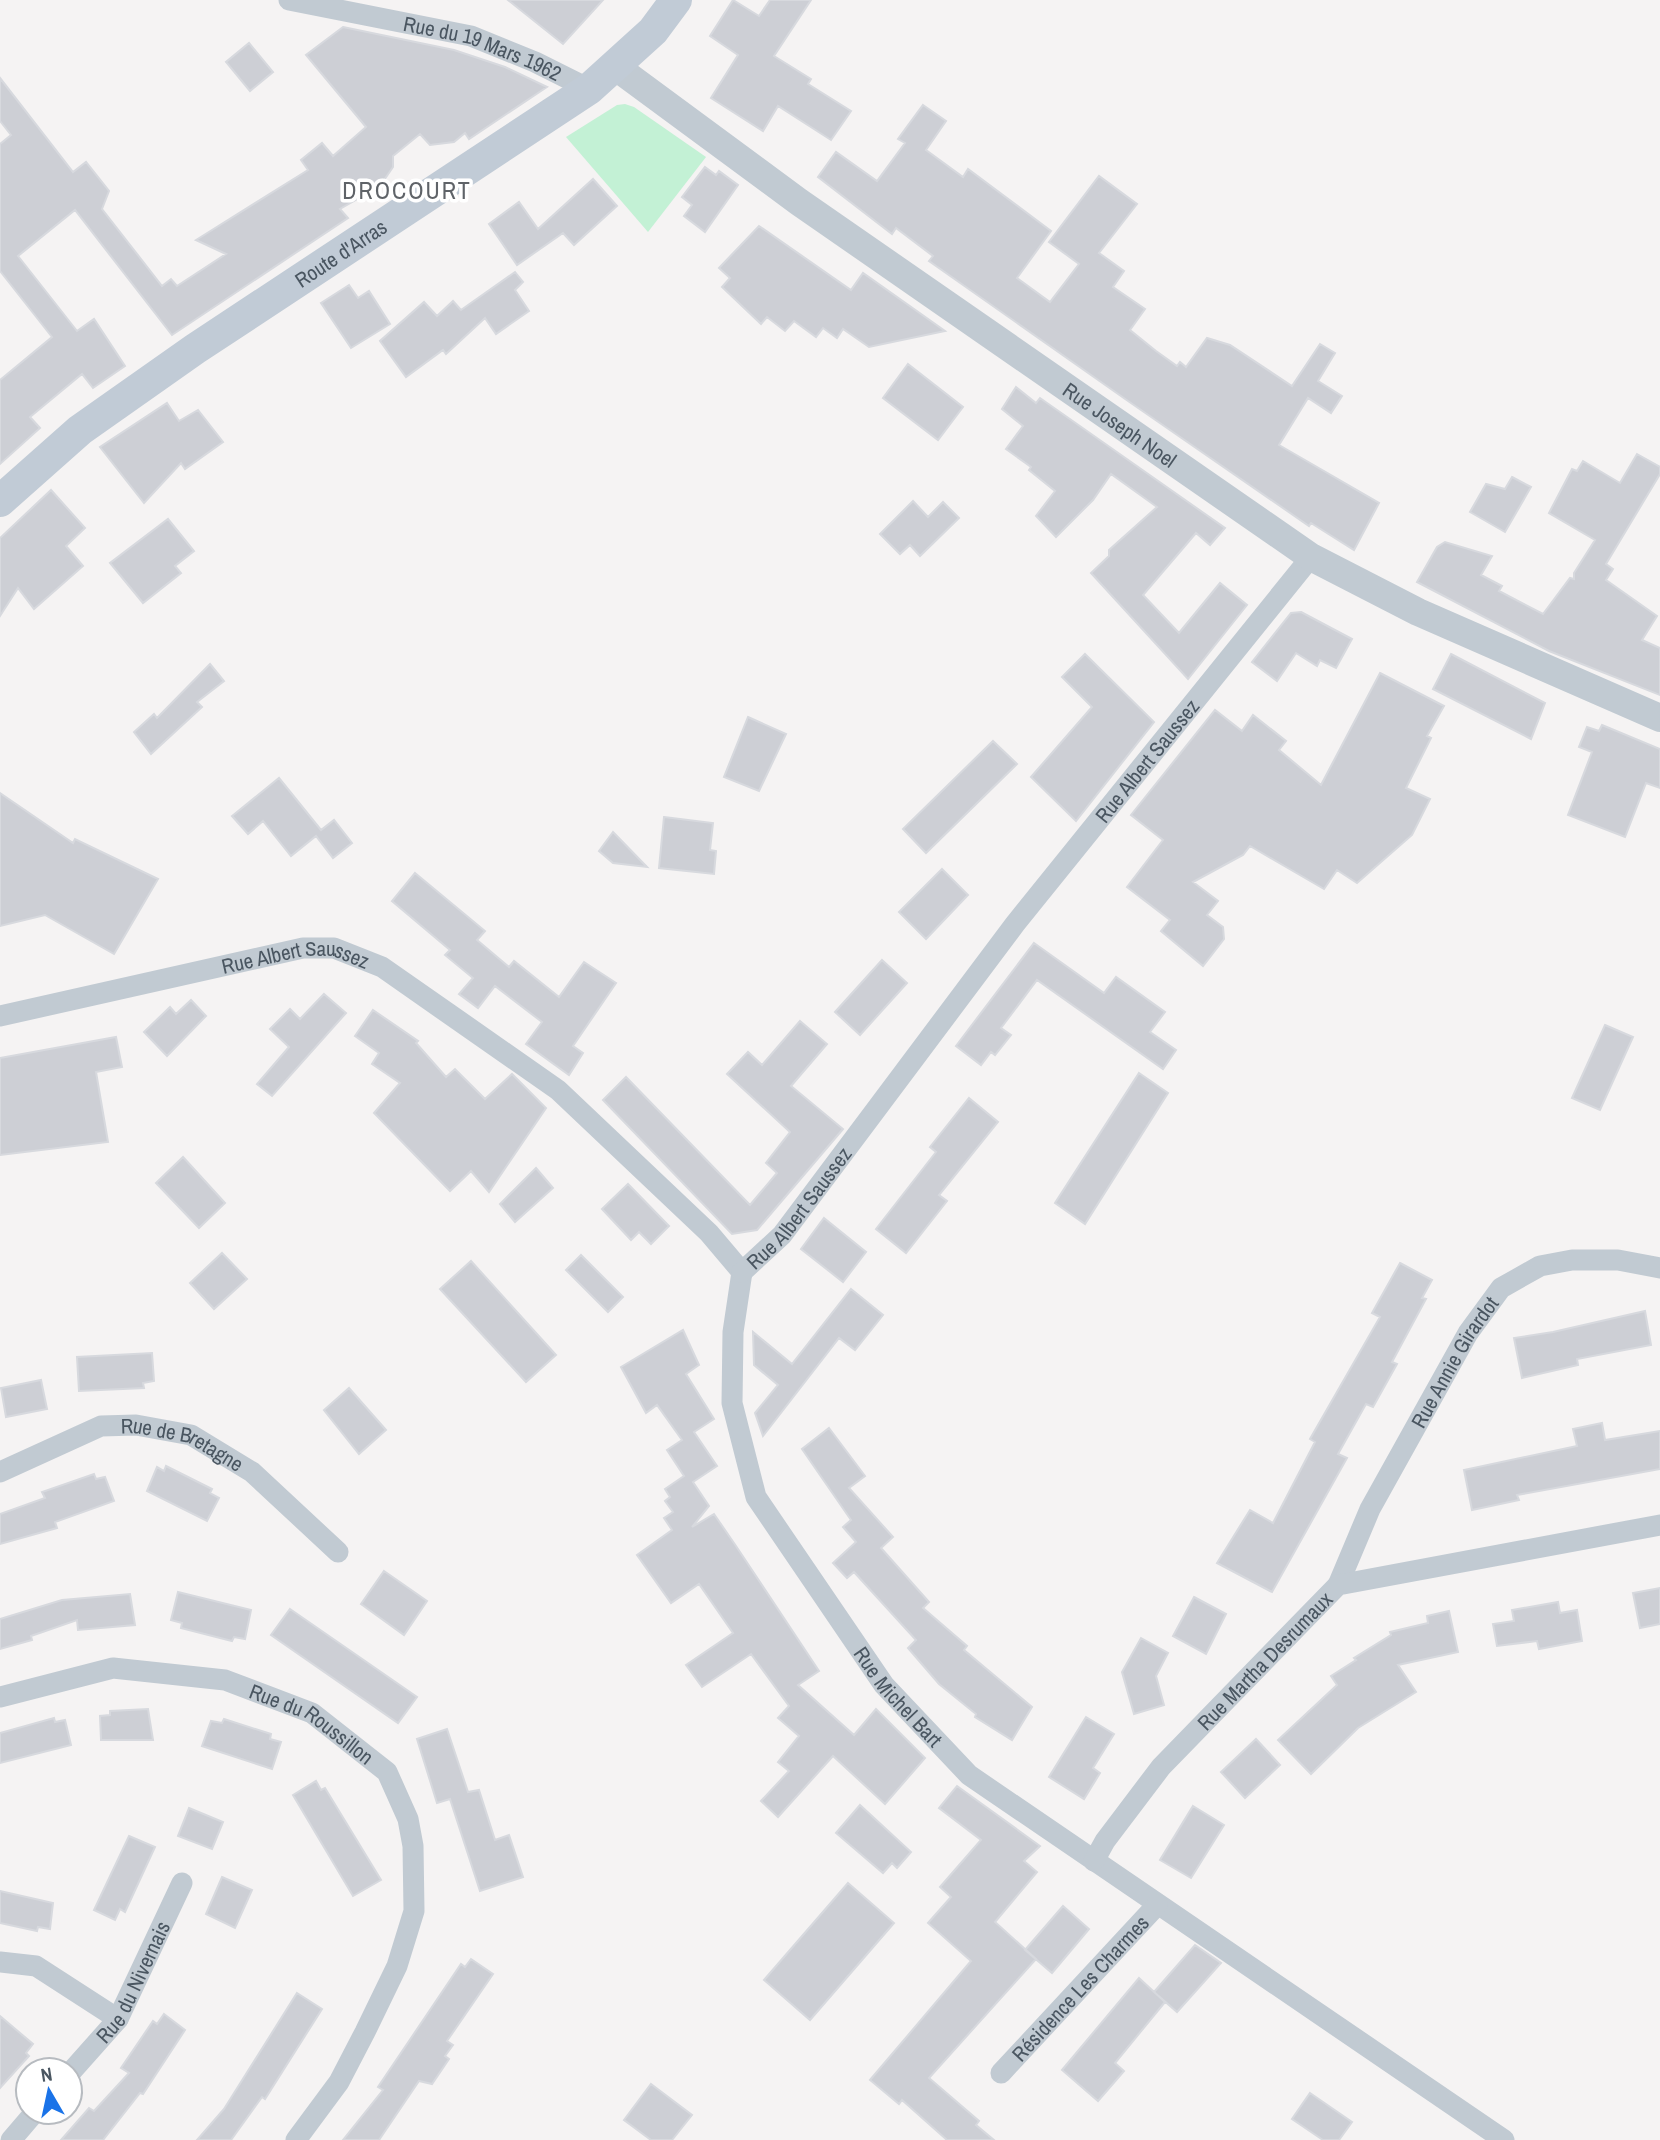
<svg xmlns="http://www.w3.org/2000/svg" width="1660" height="2140" viewBox="0 0 1660 2140" font-family="'Archivo Narrow',sans-serif">
<style>
.green{fill:#c3f1d5}
.building{fill:#cdcfd5;stroke:#d7d9de;stroke-width:2}
.lines{fill:none;stroke-linecap:round;stroke-linejoin:round}
.minor{stroke:#c1cad2;stroke-width:21}
.tertiary{stroke:#c1cad2;stroke-width:28}
.secondary{stroke:#c1cbd6;stroke-width:32}
.labels{text-anchor:middle;dominant-baseline:central;stroke-width:7;stroke-linejoin:round;paint-order:stroke}
.street-label{font-size:21px;fill:#4a5661;stroke:#fff}
.quarter-label{font-size:24px;letter-spacing:2px;fill:#5f6368;stroke:#fff}
</style>
<rect width="100%" height="100%" fill="#f5f3f3"/>
<path class="green" d="M625,104l9,3 72,50 -58,75 -82,-95 51,-32z"/>
<path class="building" d="M508,0h95l-40,44z
M733,0l26,16 11,-16h41l-37,56 37,23 -3,5 43,27 -20,29 -53,-34 -15,25 -52,-33 27,-43 -28,-19z
M343,27l111,23 51,17 42,20 -78,52 -4,-6 -11,9 -24,3 -10,-11 -27,22v11l-13,19 -40,23 8,9 -176,117 -97,-125 -57,46 59,75 17,-12 31,47 -32,22 -11,-14 -52,43 10,11 -40,36v-84l52,-43 -52,-66v-127l11,-9 -11,-14v-43l73,94 13,-10 23,29 -7,18 60,77 9,-7 6,7 49,-32 -30,-14 112,-70 -7,-10 21,-17 11,13 33,-29 -60,-72z
M249,43l24,29 -23,19 -24,-29z
M923,105l23,16 -20,29 37,27 5,-8 83,62 -34,47 33,24 29,-38 -30,-22 50,-66 38,28 -38,49 25,18 -11,16 32,22 -15,21 26,21 21,15 3,-4 6,5 21,-29 23,7 62,41 28,-42 15,9 -17,28 24,15 -11,17 -23,-15 -29,47 100,58 -25,47 -43,-27 -2,3 -181,-125 -199,-140 4,-5 -37,-28 -4,6 -74,-57 18,-25 41,29 28,-38 -7,-4z
M705,167l11,8 3,-4 19,14 -33,47 -21,-16 8,-11 -10,-8z
M593,179l24,27 -43,39 -11,-12 -46,32 -28,-41 30,-22 19,27z
M759,226l92,64 12,-17 82,58 -76,16 -26,-18 -6,9 -14,-10 -7,9 -22,-16 -9,10 -18,-14 -6,7 -39,-37 8,-9 -11,-10z
M515,272l8,10 -8,8 14,21 -33,23 -11,-16 -39,36 -3,-4 -37,27 -26,-36 44,-39 13,14 16,-15 8,9z
M349,285l9,13 11,-7 21,33 -39,24 -30,-45z
M908,364l55,43 -25,33 -55,-42z
M1016,387l20,16 4,-5 185,130 -15,17 -14,-12 -53,62 36,38 41,-50 27,22 -59,74 -97,-106 18,-17v-6l48,-43 -46,-33 -18,26 -37,37 -20,-21 19,-25 -26,-21 2,-3 -25,-18 17,-23 -21,-17z
M167,403l12,18 19,-11 25,32 -38,27 -4,-6 -37,40 -44,-56z
M1637,454l23,13v7l-54,90 7,5 -7,11 51,36 -15,24 18,8v47l-111,-44 -132,-69 20,-35 8,-5 47,14 -11,19 21,11 -3,5 44,23 27,-36 4,1v-6l21,-33 -46,-27 23,-44 5,2 6,-10 37,22z
M1512,477l19,10 -26,45 -35,-20 16,-28 19,5z
M51,490l34,38 -19,18 17,20 -49,43 -16,-21 -18,28v-78z
M913,501l15,16 15,-15 16,16 -39,38 -10,-11 -10,9 -20,-20z
M168,519l26,32 -19,15 6,7 -38,30 -33,-40z
M1301,612l51,27 -16,29 -16,-8 -3,6 -21,-13 -19,28 -25,-19 39,-49z
M1085,654l69,68 -78,99 -45,-44 61,-70 -30,-30z
M1451,654l94,49 -14,36 -98,-50z
M210,664l14,17 -27,21 5,5 -51,47 -17,-22 20,-18 3,4z
M1380,673l64,33 -17,30 4,2 -25,50 24,11 -18,36 -55,48 -20,-13 -13,19 -74,-43 -7,9 -50,27 25,19 -11,14 16,12 1,12 -21,27 -42,-35 9,-11 -43,-33 36,-47 -32,-25 84,-105 27,21 11,-16 33,26 -7,9 42,35z
M748,717l38,17 -27,57 -35,-14z
M1602,725l58,24v39l-14,-5 -21,54 -57,-22 24,-63 -13,-5 8,-20 12,4z
M993,741l24,23 -91,89 -23,-24z
M279,778l42,52 13,-10 18,23 -19,15 -17,-22 -25,20 -28,-35 -15,13 -16,-18z
M0,793l73,50 2,-4 83,40 -44,75 -69,-39 -45,11z
M664,817l49,6 -3,27 6,1 -2,23 -55,-6z
M613,832l34,35 -34,-4 -14,-12z
M942,869l26,26 -42,44 -27,-27z
M415,873l70,58 -8,9 32,27 5,-6 45,36 25,-35 32,21 -43,63 10,7 -14,22 -43,-31 16,-22 -47,-36 -17,22 -19,-14 14,-16 -28,-23 5,-5 -58,-49z
M1034,943l70,50 12,-16 49,35 -15,20 26,18 -13,19 -126,-89 -36,48 10,7 -16,20 -4,-3 -10,13 -25,-19z
M882,960l25,23 -47,52 -25,-23z
M324,994l22,19 -74,83 -15,-12 32,-37 -19,-18 20,-20 10,10z
M191,1000l15,16 -39,40 -23,-24 26,-25 6,7z
M373,1010l45,31 -2,2 30,34 9,-8 30,30 27,-25 34,34 -57,84 -18,-21 -21,20 -76,-78 26,-30 -28,-19 7,-11 -24,-17z
M800,1021l27,23 -36,42 52,43 -86,101 -25,4 -129,-134 23,-23 124,128 27,-32 -11,-10 24,-31 -63,-58 21,-22 14,13z
M1605,1025l28,12 -33,73 -28,-12z
M116,1037l6,30 -26,5 12,70 -108,13v-97z
M1139,1073l29,20 -83,131 -30,-21z
M969,1098l29,24 -59,73 8,6 -41,52 -30,-24 60,-77 -6,-5z
M183,1157l42,46 -26,25 -43,-45z
M536,1168l17,20 -38,34 -15,-18z
M628,1184l41,42 -18,18 -12,-12 -8,8 -29,-31z
M824,1218l42,34 -23,30 -42,-33z
M222,1253l25,26 -33,30 -24,-26z
M581,1255l42,42 -15,15 -42,-42z
M471,1261l85,94 -30,27 -86,-93z
M1400,1263l32,17 -10,18 4,1 -34,63 5,2 -24,43 -7,-3 -28,50 9,4 -75,134 -55,-29 33,-53 23,13 42,-81 -5,-3 70,-122 -8,-4z
M851,1289l32,26 -28,35 -16,-12 -76,98 -8,-23 23,-28 -24,-20 -1,-33 39,32z
M1645,1311l6,34 -74,14 1,6 -56,13 -8,-40 39,-6z
M683,1330l16,35 -13,9 28,45 -20,13 23,34 -24,16 16,24 -17,21 22,-13 22,32 83,125 -21,14 56,50 22,-26 49,49 -40,46 -52,-48 -55,61 -17,-16 28,-30 -11,-9 21,-26 -21,-18 11,-12 -38,-52 -49,33 -16,-22 47,-32 -34,-49 -28,19 -34,-48 35,-25 -8,-12 9,-6 -8,-11 5,-4 -5,-8 19,-13 -17,-26 15,-10 -25,-35 -11,8 -25,-46z
M152,1353l2,28 -11,2 1,5 -65,3 -2,-34z
M41,1380l6,29 -41,8 -5,-29z
M349,1388l37,42 -27,24 -35,-44z
M1602,1423l3,17 55,-9v38l-143,26 2,5 -47,10 -8,-40 113,-24 -4,-17z
M829,1428l36,48 -16,12 44,49 -12,11 48,54 -6,6 44,38 -3,4 68,57 -20,33 -37,-23 1,-3 -37,-30 -31,-36 8,-8 -62,-68 -7,6 -14,-15 23,-21 -13,-15 8,-7 -49,-71z
M166,1466l46,23 -2,4 9,5 -12,23 -60,-30 10,-24 7,4z
M94,1474l2,5 9,-2 9,24 -59,21 2,6 -57,16v-30l45,-16 -3,-6z
M384,1571l43,30 -23,34 -43,-31z
M1660,1588v36l-20,4 -7,-35z
M178,1592l73,18 -6,29 -11,-2 -2,4 -51,-13 1,-5 -11,-3z
M130,1594l5,31 -57,5 -1,-10 -46,16 1,4 -32,9v-30l62,-19z
M1194,1597l32,17 -20,40 -33,-18z
M1558,1602l2,11 17,-3 5,31 -43,8 -2,-8 -40,5 -4,-22 21,-3 -2,-11z
M290,1609l127,88 -19,26 -127,-88z
M1449,1611l9,41 -60,13 18,27 -58,36 -47,46 -33,-34 59,-55 -6,-9 25,-16 -2,-2 37,-23 -1,-3 38,-9 -1,-7z
M1141,1638l27,15 -12,23 8,29 -30,9 -12,-42z
M148,1709l5,31h-52l-1,-24 10,-1v-4z
M1086,1717l28,17 -21,34 7,5 -16,26 -35,-22z
M54,1718l1,4 10,-2 6,25 -71,18v-30z
M224,1719l47,15 -1,5 11,3 -9,27 -70,-23 9,-25 11,2z
M447,1729l21,63 11,-2 16,50 14,-5 14,42 -43,14 -30,-92 -13,4 -20,-64z
M1256,1739l24,26 -35,33 -24,-26z
M316,1781l5,9 4,-2 56,92 -28,16 -60,-101z
M957,1786l83,60 -16,15 13,11 -42,50 41,37 -107,119 50,43 -3,4 18,15h-47l-45,-40 -3,4 -29,-24 101,-119 -43,-38 23,-26 -11,-10 41,-47 -42,-32z
M860,1805l51,47 -14,16 -5,-5 -9,10 -47,-40z
M1193,1806l31,19 -33,53 -31,-18z
M189,1808l34,14 -11,27 -34,-13z
M129,1836l26,11 -30,65 -5,-3 -5,11 -21,-10z
M222,1877l30,13 -17,38 -29,-14z
M848,1883l46,40 -84,97 -46,-40z
M0,1891l53,12 -3,26 -12,-2 -1,4 -37,-8z
M1063,1906l26,23 -37,44 -27,-23z
M1195,1945l26,18 -44,49 -23,-20z
M471,1959l22,15 -46,67 6,4 -8,11 4,3 -17,25 -13,-3 -40,59h-36l40,-50 -5,-3 83,-123 4,3z
M1139,1978l26,24 -50,61 9,8 -26,30 -36,-31z
M297,1993l25,16 -57,90 -3,-2 -31,43h-34l27,-31z
M164,2014l21,16 -42,64 -3,-1 -37,47h-42l28,-32 5,3 35,-38 -8,-5 32,-47 4,3z
M0,2016l33,28 -7,9 3,3 -29,32z
M651,2084l41,31 -20,25h-21l-27,-20z
M1310,2093l42,29 -13,18h-16l-31,-21z"/>
<g class="lines">
<g class="minor">
<path id="s1" d="M289,0l182,36 64,26 54,27"/>
<path id="s2" d="M0,1016l303,-68h31l48,19 176,123 151,143 33,39"/>
<path id="s3" d="M742,1272l-9,60 -1,71 24,94 128,188 85,90 535,365"/>
<path id="s4" d="M742,1272l40,-37 233,-311 296,-367"/>
<path id="s5" d="M0,1472l101,-46 35,-1 55,10 61,37 86,80"/>
<path id="s6" d="M1338,1585l32,-76 98,-176 33,-45 39,-22 32,-6h46l42,8"/>
<path id="s7" d="M0,1697l113,-29 112,12 87,33 75,59 21,47 5,27 1,65 -17,55 -32,66 -26,50 -43,58"/>
<path id="s8" d="M1094,1861l11,-20 56,-74 177,-182 322,-60"/>
<path d="M0,1962l36,4 82,53"/>
<path id="s9" d="M70,2073l48,-54 64,-136"/>
<path id="s10" d="M1001,2073l156,-168"/>
<path d="M11,2140l24,-28"/>
</g>
<path class="tertiary" id="s11" d="M616,67l183,135 512,355 107,55 242,106"/>
<path class="secondary" id="s12" d="M0,501l80,-71 115,-81 394,-260 64,-58 23,-31"/>
</g>
<g class="labels">
<g class="street-label">
<text stroke="none"><textPath href="#s1" startOffset="200">Rue du 19 Mars 1962</textPath></text>
<text stroke="none"><textPath href="#s12" startOffset="422">Route d'Arras</textPath></text>
<text stroke="none"><textPath href="#s11" startOffset="618">Rue Joseph Noel</textPath></text>
<text stroke="none"><textPath href="#s4" startOffset="653">Rue Albert Saussez</textPath></text>
<text stroke="none"><textPath href="#s2" startOffset="303">Rue Albert Saussez</textPath></text>
<text stroke="none"><textPath href="#s4" startOffset="86">Rue Albert Saussez</textPath></text>
<text stroke="none"><textPath href="#s6" startOffset="252">Rue Annie Girardot</textPath></text>
<text stroke="none"><textPath href="#s5" startOffset="196">Rue de Bretagne</textPath></text>
<text stroke="none"><textPath href="#s8" startOffset="264">Rue Martha Desrumaux</textPath></text>
<text stroke="none"><textPath href="#s3" startOffset="474">Rue Michel Bart</textPath></text>
<text stroke="none"><textPath href="#s7" startOffset="327">Rue du Roussillon</textPath></text>
<text stroke="none"><textPath href="#s9" startOffset="112">Rue du Nivernais</textPath></text>
<text stroke="none"><textPath href="#s10" startOffset="116">Résidence Les Charmes</textPath></text>
</g>
<g class="quarter-label">
<text x="407" y="190">DROCOURT</text>
</g>
</g>
<g transform="translate(49 2091) rotate(351)"><circle r="33" fill="#ffffff" stroke="#b7bbc0" stroke-width="2"/>
<path d="M0-5L12 26L0 18L-12 26Z" fill="#1a73e8"/>
<text y="-10" font-size="19" font-weight="bold" text-anchor="middle" fill="#4a5661">N</text>
</g>
</svg>
